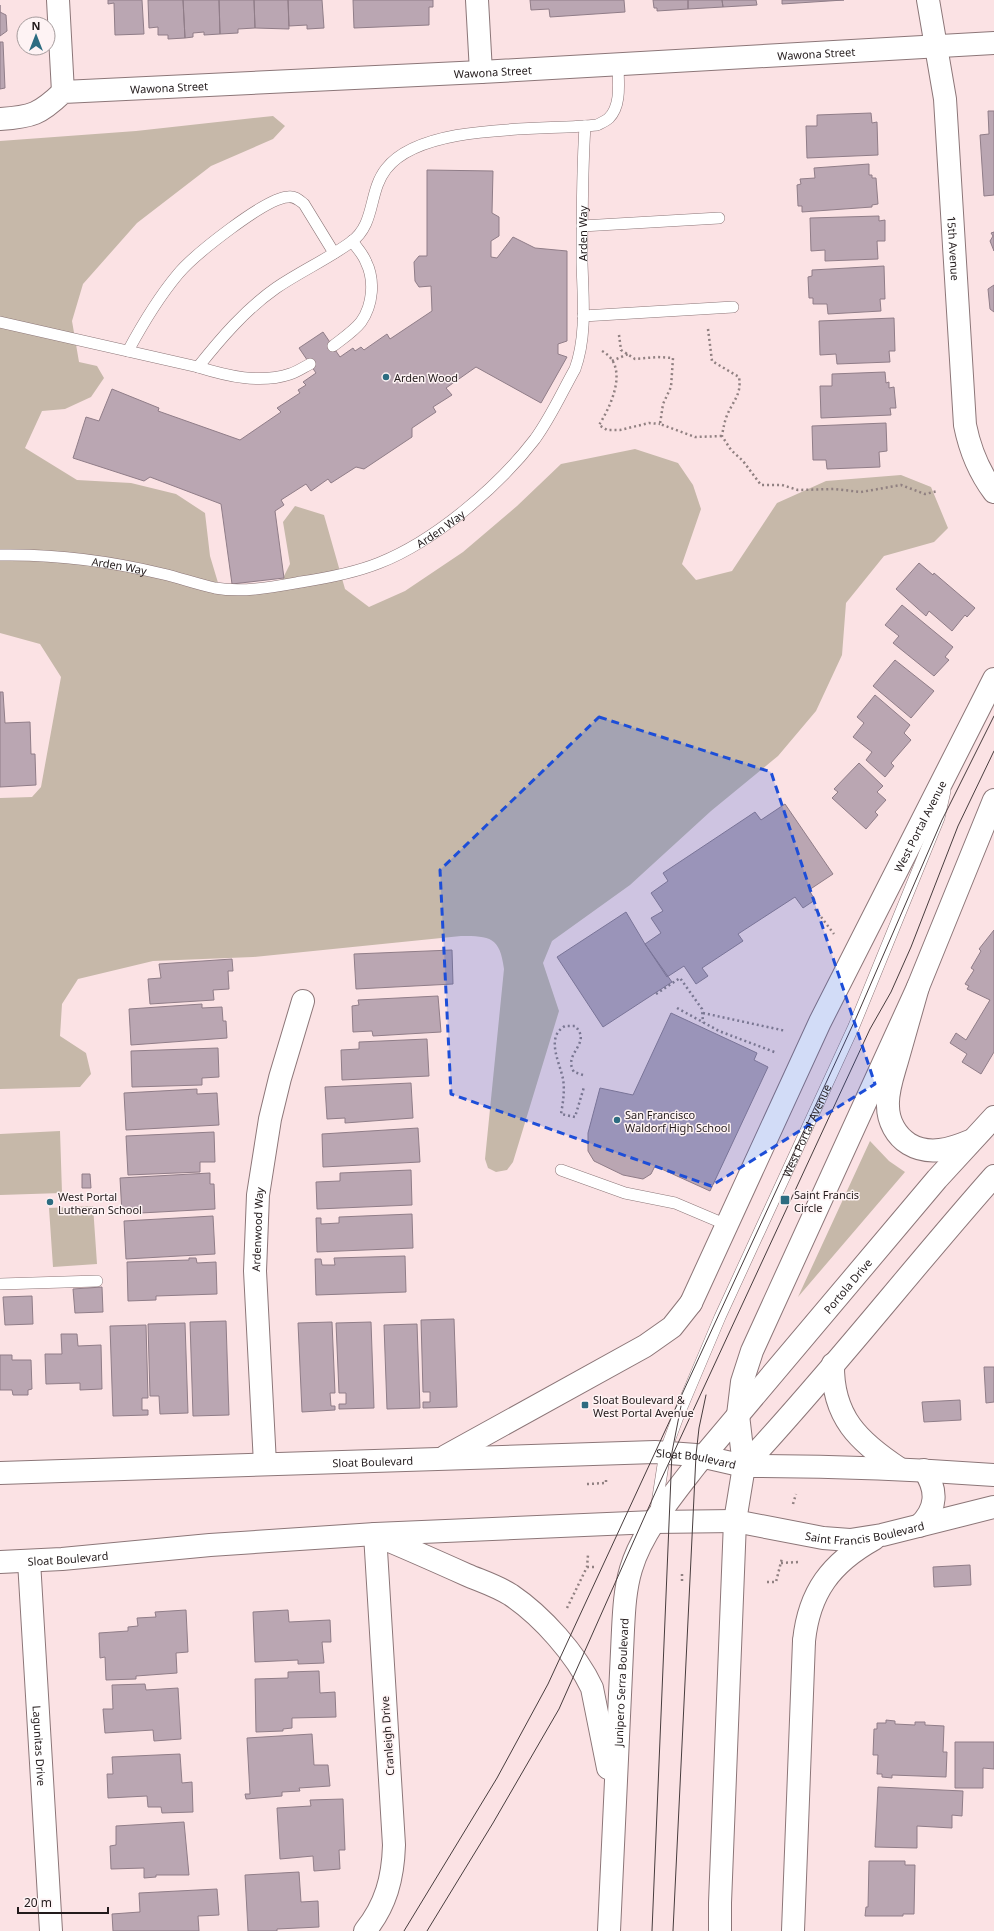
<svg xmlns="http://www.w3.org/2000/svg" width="994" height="1931" viewBox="0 0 994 1931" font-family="'Noto Sans',sans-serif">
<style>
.green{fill:#c6b8a9}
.building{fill:#baa6b2;stroke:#907d88}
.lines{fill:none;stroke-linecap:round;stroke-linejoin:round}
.service-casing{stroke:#8c7678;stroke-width:12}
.minor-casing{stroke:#8c7678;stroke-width:24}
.tertiary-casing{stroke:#8c7678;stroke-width:24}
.secondary-casing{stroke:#8c7678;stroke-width:24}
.primary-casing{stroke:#8c7678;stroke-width:24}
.path{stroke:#908081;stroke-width:2.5;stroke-dasharray:2 3;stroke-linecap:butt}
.service{stroke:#fff;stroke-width:11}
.minor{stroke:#fff;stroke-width:22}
.tertiary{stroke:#fff;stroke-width:22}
.secondary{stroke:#fff;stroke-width:22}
.primary{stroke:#fff;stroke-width:22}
.tram{stroke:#483d3e;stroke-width:1}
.marked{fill:#1d4ed8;fill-opacity:0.2;stroke:#1d4ed8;stroke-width:3;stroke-dasharray:8 5;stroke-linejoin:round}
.poi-dot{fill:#2d6c81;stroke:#fef3f4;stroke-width:1.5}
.labels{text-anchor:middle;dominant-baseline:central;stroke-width:3;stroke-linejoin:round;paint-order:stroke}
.street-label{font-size:11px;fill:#221a1b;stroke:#fef3f4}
.poi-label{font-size:11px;fill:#221a1b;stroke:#fef3f4;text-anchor:start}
</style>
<rect width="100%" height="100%" fill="#fbe2e4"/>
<path class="green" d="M273,116l12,10 -12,13 -62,27 -74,57 -54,61 -11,37 7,41 18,4 7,12 -13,19 -26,12 -23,2 -17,37 52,32 54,3 45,11 29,19 5,43 9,30 59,2 12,-24 -7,-42 12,-16 29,9 21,74 24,18 36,-16 58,-39 54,-46 44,-42 74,-15 43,14 15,22 8,24 -19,55 14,16 36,-9 45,-68 49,-22 75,-6 30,12 17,41 -14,14 -50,14 -38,47 -4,52 -26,56 -38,45 -67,55 -81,74 -78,56 -9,22 16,48 -46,151 -6,8 -11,2 -8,-4 -3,-9 19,-190c-4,-32 -14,-33 -43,-33l-208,21 -100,4 -75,18 -16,25 -2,32 26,17 5,21 -11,13 -80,2v-291l32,-1 9,-10 20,-110 -21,-33 -40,-11v-492l136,-10z
M60,1131l2,62 -62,2v-61z
M870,1141l19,20 16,11 -107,125z
M93,1206l4,58 -44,3 -4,-59z"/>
<path class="building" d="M108,0h34l2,34 -29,1 -1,-32 -6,1z
M148,0h35l2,38 -17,1v-4h-10v-8l-9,1z
M183,0h36l1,34 -16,1v-3l-11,1v4l-8,1z
M219,0h35l1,28 -17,1v4l-18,1z
M254,0h34l1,29 -34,-1z
M288,0h34l2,28 -17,1v-4l-18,1z
M353,0h80v7h-4v18l-75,3z
M530,0h94l1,12 -75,5 -1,-8 -18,1z
M653,0h35v9l-31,2v-3h-3z
M688,0h34l1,7 -35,2z
M722,0h34l1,5 -34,2z
M782,0h62l-62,4z
M0,5v7l6,3 1,16 -7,5z
M0,42h3l2,46 -5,1z
M988,111h6v84l-10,1 -4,-61 9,-1z
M871,113l1,10 5,-1 1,33 -71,3 -1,-32h11v-11z
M869,164v11h3v3h4l2,26 -6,1v2l-70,5v-6h-4l-1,-21 4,-1 -1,-5 15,-1 -1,-10z
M427,170l66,1 -1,42 7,4v19l-8,5v16l6,1 16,-21 22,11 32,3v90l-9,3v10l9,3 -26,46 -65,-36 -30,21 6,7 -19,12 3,5 -24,16v9l-48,32 -8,-2 -25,16 -3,-4 -17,12 -5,-7 -25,16 3,5 -9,6 9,67 -52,6 -11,-80 -71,-27 -6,4 -71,-23 13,-41 13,4 13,-32 47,19 -1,3 82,29 41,-28 -4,-4 23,-15 -2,-3 8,-5 -3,-3 13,-9 -17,-25 24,-16 17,25 13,-9 2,3 6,-4 3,3 23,-16 3,5 42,-28 -1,-25 -12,1 -4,-6 -1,-19 5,-6h8z
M879,216v5l6,-1v21h-8l1,18 -53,2v-11l-14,1 -1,-33z
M994,232v19l-4,-10 3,-5 -2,-3z
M884,266l1,33h-5l1,12 -53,3 -1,-10h-14v-6h-4l-1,-21 4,-1v-6z
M994,285v27l-4,-3 -2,-20z
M894,318l1,33h-6l1,11 -53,2 -1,-10 -16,1 -1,-34z
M885,372l1,11 3,-1v6l5,-1 2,21h-6l1,7 -70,3 -1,-32h12v-12z
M886,423l1,28 -8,1 1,15 -53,2 -1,-9h-13l-1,-34z
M919,563l14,12 1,-2 41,35 -8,9 -2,-2 -13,16 -23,-20 -3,5 -30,-27z
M902,605l51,42 -8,10 4,3 -15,16 -41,-33 6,-7 -14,-11z
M895,660l39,31 -23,27 -38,-32z
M0,692h3l2,31 25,-1 1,32h4l1,31 -36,2z
M875,695l35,30 -6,8 7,7 -20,23 3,3 -9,11 -19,-17 6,-8 -19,-15 11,-14 -7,-6z
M859,763l24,23 -6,6 9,8 -11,12 3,3 -12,14 -34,-31 6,-6 -4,-3z
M785,804l48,70 -24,16 6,10 -12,8 -8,-11 -57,37 5,7 -41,27 6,8 -12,8 -12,-18 -17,11 -22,-33 16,-11 -10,-15 12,-7 -12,-18 17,-12 -5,-8 92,-61 6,8z
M626,912l19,32 27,38 -69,45 -46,-70z
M994,930v122l-13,22 -19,-12 5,-8 -17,-11 6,-10 10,7 24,-40 -23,-11 2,-3 -4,-2 9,-14 -3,-2 10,-17 -2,-2z
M452,950l1,34 -97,5 -2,-35z
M232,959l1,12h-5l1,18 -16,1 1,10 -64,4 -2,-25 13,-1 -2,-14z
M438,996l3,36 -68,4 -1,-5 -19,1 -1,-26 7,-1 -1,-5z
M202,1004v4l20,-1 1,14h3l1,17 -96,7 -2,-36z
M671,1013l86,40 -3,7 14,7 -58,124 -55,-25 -4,8 -8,5 -20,-4 -29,-14 -6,-10v-18l12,-45 33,7z
M427,1039l2,37 -87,4 -1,-30 18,-1v-7z
M218,1048l1,29 -17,1v7l-70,2 -1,-36z
M411,1083l2,35 -68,5v-5l-18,1 -2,-32z
M197,1089v5l20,-1 2,32 -93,5 -2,-37z
M418,1128l2,34 -97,5 -1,-33z
M214,1132l1,30h-15v10l-72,3 -2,-39z
M411,1170l1,35 -95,4 -1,-27 24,-1v-8z
M210,1173v11h4l1,25 -93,5 -2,-36z
M82,1174h8l1,14h-9z
M412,1214l1,34 -96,4 -1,-34h5v6l18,-1v-6z
M213,1216l2,38 -89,5 -2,-38z
M405,1256l1,36 -90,3 -1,-36h6l1,6h13l-1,-7z
M189,1258h7l1,5 19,-1 1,32 -61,2v4l-28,1 -1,-39 62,-2z
M102,1287l1,25 -28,1 -2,-24z
M32,1296l1,28 -28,1 -2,-28z
M454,1319l3,88 -34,1v-6h7v-10h-7l-2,-72z
M226,1321l3,94 -36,1 -3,-94z
M332,1322l3,71h-5l1,13h4v4l-33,2 -4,-89z
M371,1322l3,86 -35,1v-5h7v-11h-7l-3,-70z
M185,1323l3,90 -28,1 -1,-18h-9l-2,-72z
M417,1324l3,84 -33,1 -3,-84z
M146,1325l2,73h-6v12h6v5l-35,1 -3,-90z
M61,1334h16l1,12 23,-1 1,44 -22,1v-7l-34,1 -1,-30h17z
M0,1355h12v5h19l1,29 -4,1v5h-15l-1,-5h-12z
M984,1367h10v35l-8,1z
M960,1400l1,20 -37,2 -2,-20z
M970,1565l1,20 -37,2 -1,-20z
M186,1610l2,42 -12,1 1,20 -41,3v3l-30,1 -1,-23 -5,1 -1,-25 29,-2v-4l10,-1 -1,-8 19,-1 -1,-5z
M288,1610l1,12 41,-2 1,22h-9l2,21 -26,1v-4l-43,2 -2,-50z
M319,1671l1,22 15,-1 1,25 -44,1v10l-9,1v2l-27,1 -1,-53 33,-1v-6z
M145,1684l1,6 32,-2 3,51 -27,2 -1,-11 -48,3 -2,-24h10l-1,-24z
M886,1720l9,1v3l20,1v-3h10v3l19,1 -1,26h4l-1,25 -54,-2v3l-10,-1v-3h-5l1,-19h-5l1,-26h3v-6h9z
M312,1734l2,31h14l2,21 -31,2 1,3 -18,1v4l-36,3 -1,-5h5l-3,-56z
M955,1742h39v27l-11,-1v20h-28z
M180,1754l2,29 10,-1 1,30 -31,1 -1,-6h-13l-1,-11 -39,2 -1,-24h6l-1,-17z
M878,1787l85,4 -1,25 -10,-1v13l-35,-2v22l-42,-1z
M343,1799l2,51h-6l1,19 -26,2 -1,-15 -33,3 -3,-51 34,-2 -1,-6z
M184,1822l5,53h-33v2l-12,1v-10l-33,1 -1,-23 6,-1v-19z
M869,1861h36v4h10l-1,49h-11v2h-38l1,-9h2z
M299,1872l2,30 17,-1 1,26 -42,2v2h-29l-3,-56z
M217,1889l2,26 -21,1 1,15h-86l-1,-17 28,-2 -1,-19z"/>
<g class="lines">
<g class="service-casing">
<g id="service">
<path d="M582,226l137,-8"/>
<path d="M583,316l150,-9"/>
<path d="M0,322l198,45c23,-29 48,-58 78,-79 25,-17 52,-29 75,-46 25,-18 17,-50 35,-73 36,-47 156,-38 211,-44 4,-2 9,-4 12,-7 13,-13 9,-37 9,-53"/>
<path d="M333,346c9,-7 21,-15 28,-24 12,-17 14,-42 5,-60 -3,-8 -9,-14 -14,-21"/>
<path d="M128,351c15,-28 30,-53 50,-77 16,-19 87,-76 110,-77 7,-1 11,3 16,7l30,49"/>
<path d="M198,367c29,9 62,17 92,7 7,-2 14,-7 20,-10"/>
<path id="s1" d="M0,555c55,-1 110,6 163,19 17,4 34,10 52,14 28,5 58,-1 86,-6 26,-4 53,-9 78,-19 56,-22 120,-77 156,-124 16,-22 27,-47 40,-70 12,-33 8,-71 7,-106 0,-45 0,-91 3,-137"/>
<path d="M561,1170l64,23 50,10 52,22"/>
<path d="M0,1284l97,-3"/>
<path id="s2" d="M656,1510l9,-58 14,-38 41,-97 134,-291 85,-208 6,-27"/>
</g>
</g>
<g class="minor-casing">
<g id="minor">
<path d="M58,0l5,92"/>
<path d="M477,0l4,72"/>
<path id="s3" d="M928,0l17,99 20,326c5,25 14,47 29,67"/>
<path id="s4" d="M0,119c32,-2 40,-5 63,-27l418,-20 513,-29"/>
<path id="s5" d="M265,1464l-10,-193 3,-76 12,-76 10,-41 23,-77"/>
<path id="s6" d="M29,1561l22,370"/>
<path d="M365,1931c21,-26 28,-53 29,-86l-19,-311"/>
<path d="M793,1931l11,-290"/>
</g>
</g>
<g class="tertiary-casing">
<g id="tertiary">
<path id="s7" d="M691,1303l129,-281 174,-343"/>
<path d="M738,1415l4,-33 10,-31 166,-364 76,-187"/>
</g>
</g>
<g class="secondary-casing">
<g id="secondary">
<path d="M744,1466c84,0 167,3 250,9"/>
<path id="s8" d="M735,1521l88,17 27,2 32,-5 112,-28"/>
<path d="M919,1526c18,-17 19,-36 5,-56"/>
<path d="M804,1641c5,-49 27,-78 70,-102"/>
</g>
</g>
<g class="primary-casing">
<g id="primary">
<path d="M918,987c-7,25 -14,49 -21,74 -4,14 -10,30 -9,45 0,15 8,30 21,38 20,12 42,5 61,-3"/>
<path d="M833,1364c-1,53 26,78 67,105"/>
<path d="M446,1456l199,-110 27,-19 19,-24"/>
<path d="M744,1466c87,-93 165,-194 250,-290"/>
<path id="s9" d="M0,1473l655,-21 41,3 48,11"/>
<path d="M380,1537c29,12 58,25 87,38 14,6 30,11 44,20 31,21 65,59 81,93l16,80"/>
<path id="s10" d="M0,1562l62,-3 148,-14 165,-11 279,-12 81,-1"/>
<path id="s11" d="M609,1931l14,-301c1,-20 2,-41 8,-61 11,-37 41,-73 65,-104l241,-286 57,-62"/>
<path d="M720,1931v-28l15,-382 9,-55 -6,-51"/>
</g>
</g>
<path class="path" d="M708,329l4,32 27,16c3,19 -7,24 -13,41 -2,6 -3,12 -4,18l9,14 12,11 18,24h21l16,5 36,-1 27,3 40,-7 24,9 13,-3
M619,335l2,15 14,9 23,-2 15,1 -2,29 -8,17 -3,20 35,13 27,-1
M602,351c28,15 9,55 -3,74l8,5h13l29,-7 11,1
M612,361l16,-7
M815,909l19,25
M656,994l24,-16 22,31 1,14
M677,1008l42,23 58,22
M703,1013l83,18
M583,1075l-9,-3c-12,-19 19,-28 1,-46h-10c-20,11 -5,37 -2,53 2,12 0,23 -2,35l14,3 9,-30
M587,1484l19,-1v-4
M793,1504l3,-10
M781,1563l18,-1
M587,1567h8
M682,1581v-8
M767,1582h9l6,-24
M567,1608l20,-41 1,-12"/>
<use href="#service" class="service"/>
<use href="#minor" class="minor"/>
<use href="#tertiary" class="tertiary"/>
<use href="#secondary" class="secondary"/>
<use href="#primary" class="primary"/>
<path class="tram" d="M404,1931l93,-153 51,-94 308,-666 86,-198 52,-104
M427,1931l66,-108 66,-114 101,-227 177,-382 33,-71 21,-37 20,-45 47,-121 36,-75
M652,1931l20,-479 9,-46
M673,1931l23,-476 3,-27 7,-33"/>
</g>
<path class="marked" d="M599,717l172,55 104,312 -164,102 -260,-92 -11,-224z"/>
<g class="poi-dot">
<circle cx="386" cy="377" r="4"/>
<circle cx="617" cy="1120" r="4"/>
<rect x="780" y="1195" width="10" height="10" rx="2"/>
<circle cx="50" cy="1202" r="4"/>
<rect x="581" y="1401" width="8" height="8" rx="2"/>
</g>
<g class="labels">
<g class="street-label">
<text stroke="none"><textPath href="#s4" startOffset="825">Wawona Street</textPath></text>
<text stroke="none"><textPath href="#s4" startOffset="501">Wawona Street</textPath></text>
<text stroke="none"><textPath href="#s4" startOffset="177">Wawona Street</textPath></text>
<text stroke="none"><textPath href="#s1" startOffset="804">Arden Way</textPath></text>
<text stroke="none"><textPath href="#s3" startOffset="250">15th Avenue</textPath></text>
<text stroke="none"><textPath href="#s1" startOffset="456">Arden Way</textPath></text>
<text stroke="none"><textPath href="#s1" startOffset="120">Arden Way</textPath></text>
<text stroke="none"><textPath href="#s7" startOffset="529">West Portal Avenue</textPath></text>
<text stroke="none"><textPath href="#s2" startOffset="410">West Portal Avenue</textPath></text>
<text stroke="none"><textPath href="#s5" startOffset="235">Ardenwood Way</textPath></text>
<text stroke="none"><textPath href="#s11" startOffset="721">Portola Drive</textPath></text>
<text stroke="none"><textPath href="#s9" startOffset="697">Sloat Boulevard</textPath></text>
<text stroke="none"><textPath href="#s9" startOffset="373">Sloat Boulevard</textPath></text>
<text stroke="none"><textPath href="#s8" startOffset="132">Saint Francis Boulevard</textPath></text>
<text stroke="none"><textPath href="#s10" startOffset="68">Sloat Boulevard</textPath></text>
<text stroke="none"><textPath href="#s11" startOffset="249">Junipero Serra Boulevard</textPath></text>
<text transform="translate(387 1736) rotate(-94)">Cranleigh Drive</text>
<text stroke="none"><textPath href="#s6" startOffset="185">Lagunitas Drive</textPath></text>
</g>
<g class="poi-label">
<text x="394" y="377">Arden Wood</text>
<text x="625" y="1114">San Francisco<tspan x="625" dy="13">Waldorf High School</tspan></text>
<text x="794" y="1194">Saint Francis<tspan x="794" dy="13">Circle</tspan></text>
<text x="58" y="1196">West Portal<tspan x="58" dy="13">Lutheran School</tspan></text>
<text x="593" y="1399">Sloat Boulevard &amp;<tspan x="593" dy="13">West Portal Avenue</tspan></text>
</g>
</g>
<g transform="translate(36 36)"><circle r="19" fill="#fef3f4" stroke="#a69c9d"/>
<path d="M0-3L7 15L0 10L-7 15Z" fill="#2d6c81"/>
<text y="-6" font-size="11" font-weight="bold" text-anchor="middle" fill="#221a1b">N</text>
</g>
<path d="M18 1907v6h90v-6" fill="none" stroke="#221a1b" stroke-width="2"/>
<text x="24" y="1907" font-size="12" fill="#221a1b" stroke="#fef3f4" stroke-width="3" paint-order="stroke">20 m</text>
</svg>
